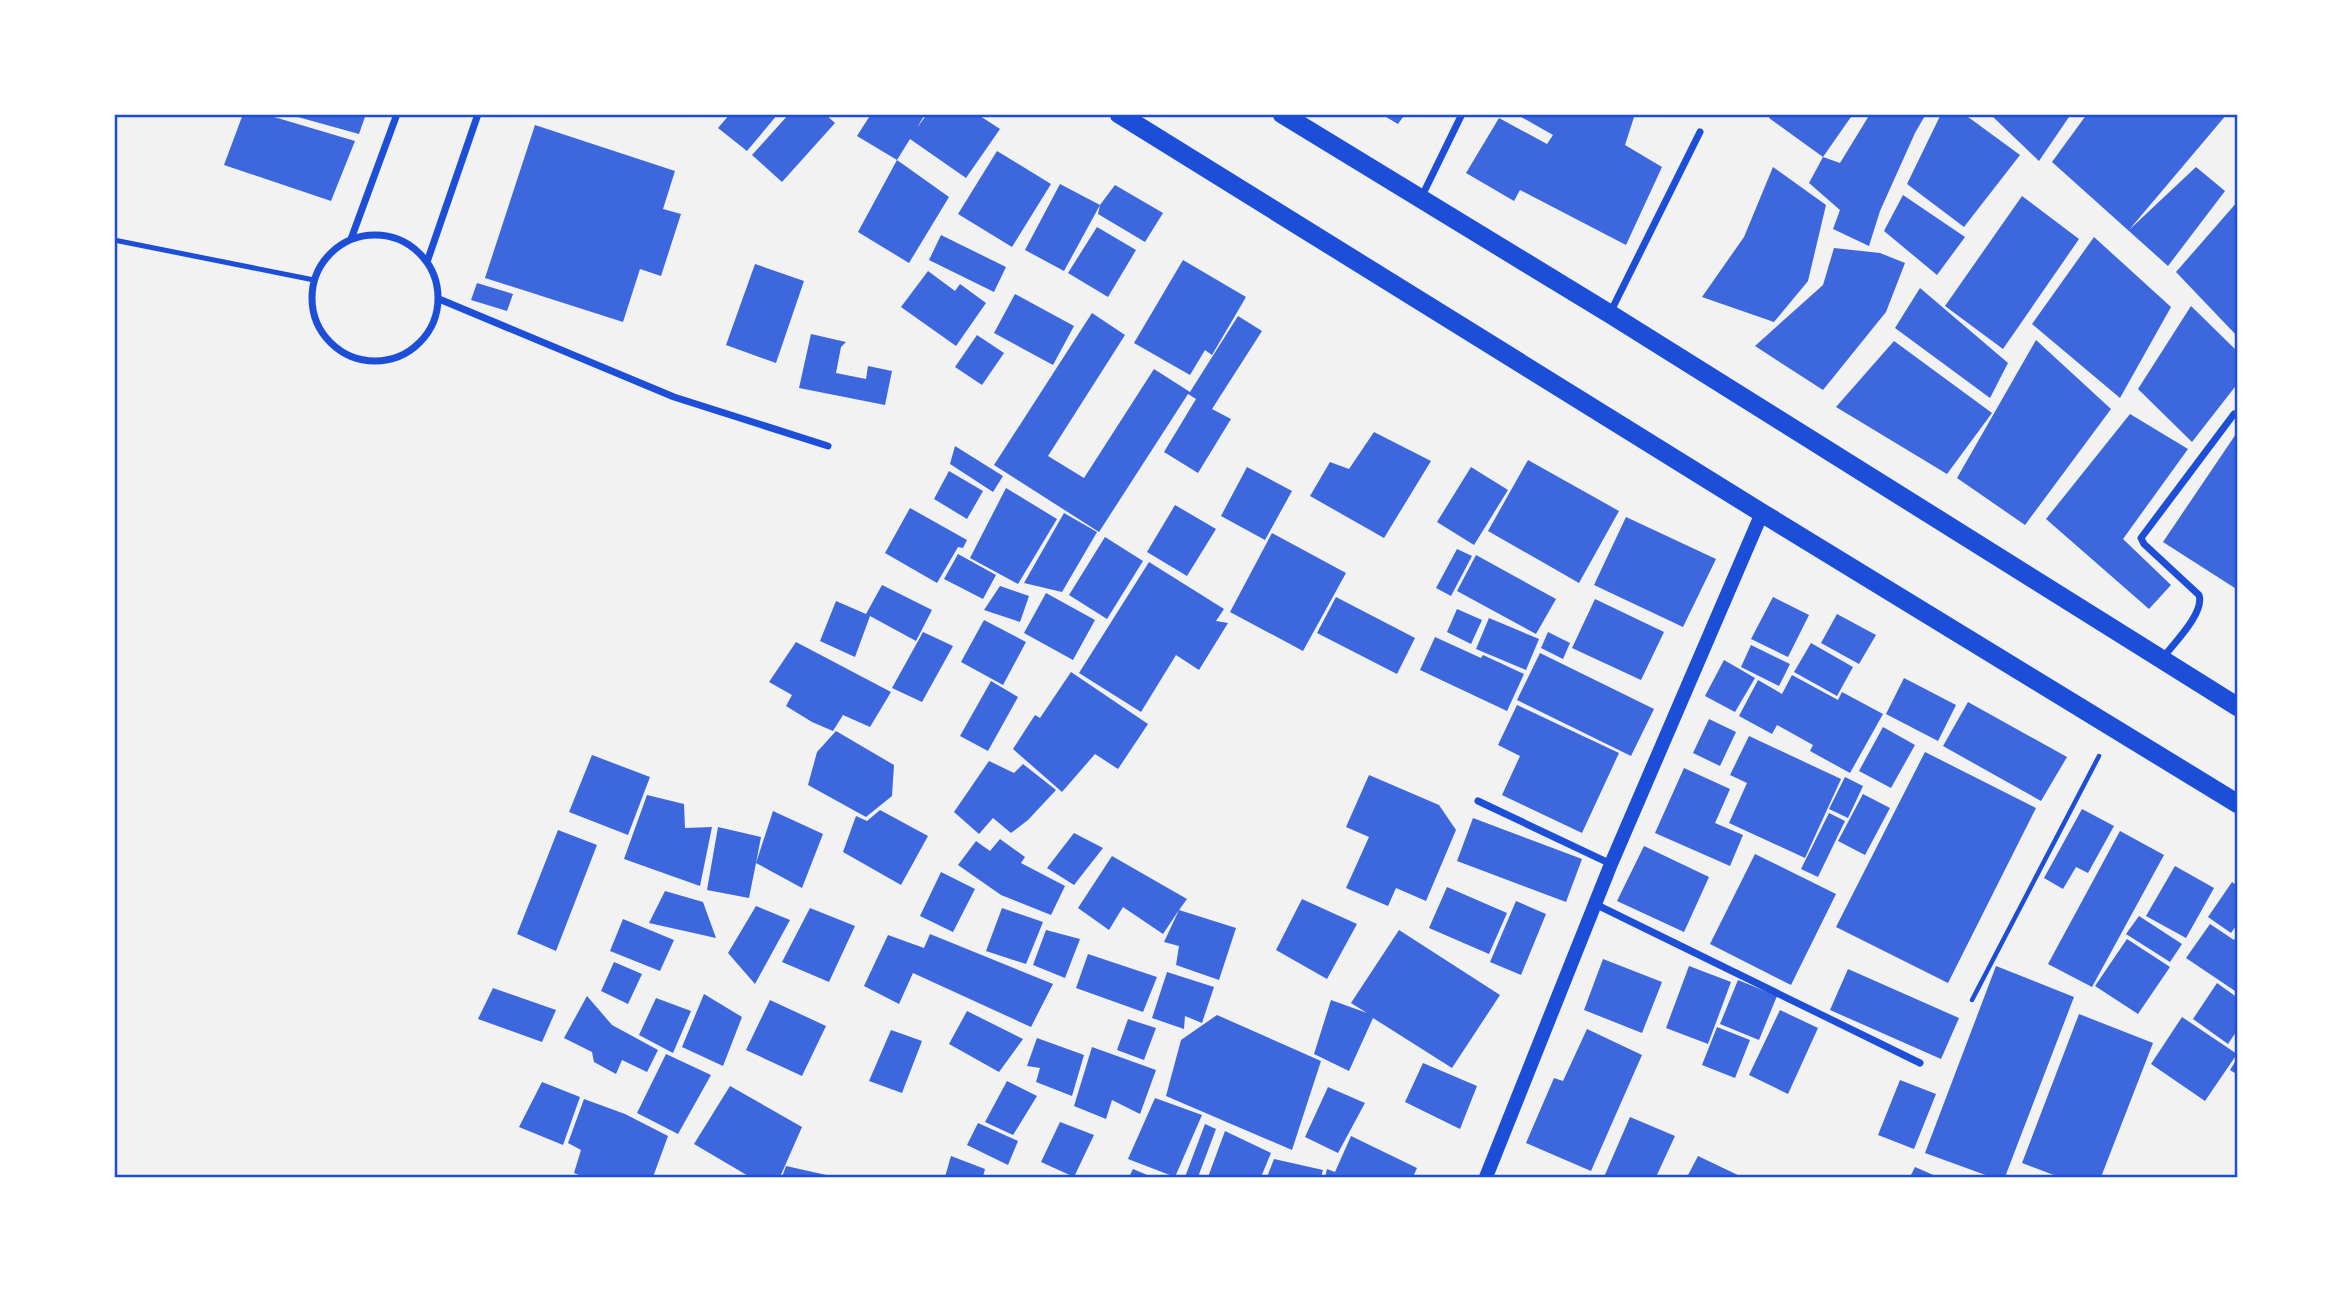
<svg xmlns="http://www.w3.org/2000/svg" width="2352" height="1291" viewBox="0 0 2352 1291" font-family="'IBM Plex Sans',sans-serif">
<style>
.building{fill:#3d67dc}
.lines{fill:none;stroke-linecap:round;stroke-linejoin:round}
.path{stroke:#1d4ed8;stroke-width:4.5}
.service{stroke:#1d4ed8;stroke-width:5}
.minor{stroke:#1d4ed8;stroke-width:7}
.secondary{stroke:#1d4ed8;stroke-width:14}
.trunk{stroke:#1d4ed8;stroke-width:19}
.neatline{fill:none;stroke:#1d4ed8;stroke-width:2.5}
</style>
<rect width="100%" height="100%" fill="#f2f2f2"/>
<path class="building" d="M243,114h21l91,27 -24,60 -107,-36z
M287,114h79l-7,20z
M730,114h48l-31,37 -29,-23z
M789,114h36l10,9 -53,59 -30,-27z
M871,114h54l-8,14 10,-14h50l23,15 -34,49 -56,-39 -13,21 -40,-24z
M1381,114h24l-7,10z
M1516,114h119l-10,31 37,22 -36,78 -106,-55 -6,11 -48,-28 33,-55 48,26 6,-9z
M1771,114h82l-30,43 -54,-39z
M1870,114h56l-11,19 -35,78 -11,35 -36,-17 7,-19 -31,-27 14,-26 17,6z
M1941,114h23l56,41 -56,72 -57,-43z
M1990,114h81l-32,47z
M2087,114h140l-98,116 67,-63 29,24 -57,75 -116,-104z
M535,125l140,46 -12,38 18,5 -20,62 -21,-7 -17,53 -138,-44z
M997,151l54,33 -39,63 -54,-33z
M897,160l52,37 -40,66 -51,-31z
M1773,167l53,38 -18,76 -34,41 -72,-25 42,-60z
M1060,184l40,21 15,-20 48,28 -18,29 -47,-28 2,-9 -36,66 -39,-21z
M1903,195l62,42 -28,38 -53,-44z
M2022,196l57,43 -76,110 -58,-43z
M2238,201v136l-62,-65z
M1097,227l39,23 -28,47 -40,-24z
M941,235l65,32 -12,25 -65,-32z
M2094,237l77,70 -51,91 -88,-74z
M1834,248l46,5 25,10 -19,49 -63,78 -68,-44 68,-61z
M1183,260l63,37 -34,58 -7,-5 -15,25 -56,-32z
M755,264l49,17 -28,82 -50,-18z
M928,271l27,20 5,-7 26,19 -30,43 -55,-39z
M477,283l36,11 -6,17 -36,-11z
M1920,288l88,75 -18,35 -95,-70z
M1015,294l59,32 -21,39 -59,-32z
M2191,306l47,46v31l-46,59 -54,-53z
M1092,313l33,22 -77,121 36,22 70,-109 36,23 48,-76 24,15 -50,78 19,10 -33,54 -34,-21 32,-53 -8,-5 -89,138 -105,-67z
M811,334l35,8 -5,5 -5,26 30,6 2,-13 24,5 -7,34 -86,-17z
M977,335l27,18 -22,32 -27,-18z
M2036,340l75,69 -86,116 -68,-47z
M1894,341l98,72 -45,61 -111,-67z
M2130,414l58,35 -65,90 48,46 -22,24 -103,-90z
M2238,431v159l-75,-48z
M1374,432l57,29 -47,77 -74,-42 20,-34 19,7z
M955,446l48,30 -10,16 -43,-28z
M1528,460l91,51 -40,72 -91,-52z
M1247,467l45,24 -27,49 -44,-24z
M1471,467l37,23 -34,55 -37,-23z
M949,471l34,20 -16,28 -33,-20z
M1006,488l51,31 -39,65 -48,-26z
M1175,505l41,24 -29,47 -40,-24z
M910,508l57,32 -4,8 -5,-1 -21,36 -52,-30z
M1064,513l33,19 -35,60 -38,-9z
M1626,517l90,42 -33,68 -89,-42z
M1272,533l74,40 -43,78 -73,-39z
M1105,537l38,24 -36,58 -38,-24z
M1457,549l15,7 -21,40 -15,-8z
M958,554l38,21 -13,24 -39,-20z
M1476,555l80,44 -20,35 -79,-43z
M1149,562l75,47 -8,12 12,2 -29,47 -23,-15 -35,57 -62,-39z
M882,585l50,25 -16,31 -46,-25 -15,41 -35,-16 16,-40 30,13z
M1000,586l29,10 -9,26 -36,-12z
M1046,593l49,27 -22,40 -49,-27z
M1336,597l79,41 -18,36 -80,-41z
M1773,597l36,18 -21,42 -37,-18z
M1595,599l69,33 -23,48 -69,-32z
M1457,609l25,11 -11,24 -24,-12z
M1837,614l39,21 -17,29 -38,-21z
M1489,618l50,21 -13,31 -50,-21z
M984,620l42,22 -23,43 -42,-23z
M923,632l30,14 -31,56 -30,-14z
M1548,632l22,11 -7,16 -22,-11z
M1435,637l46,21 2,-3 41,19 -17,37 -87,-41z
M796,642l95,50 -21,35 -27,-12 -10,16 -21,-9 -26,-16 6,-11 -23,-13z
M1811,643l42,24 -16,29 -43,-24z
M1751,645l39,19 -11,22 -38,-19z
M1540,653l114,56 -23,47 -114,-56z
M1724,660l31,18 -20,34 -30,-16z
M1071,672l77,52 -30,45 -23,-15 -33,38 -49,-43 22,-34 5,3z
M1792,675l46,25 4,-8 41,22 -33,59 -40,-22 3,-6 -36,-20 -5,9 -33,-18 19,-36 24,14z
M1904,678l52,27 -18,36 -52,-27z
M991,681l27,16 -30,54 -28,-15z
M1968,702l99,55 -26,44 -98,-55z
M1517,705l102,48 -37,80 -80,-38 18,-39 -22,-11z
M1709,719l27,13 -16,34 -27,-13z
M1883,727l32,18 -24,43 -32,-17z
M836,731l58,34 -2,31 -26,21 -58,-32 9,-33z
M1749,736l92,43 -36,79 -76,-35 18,-40 -17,-8z
M1925,752l111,56 -88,175 -112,-56z
M592,755l58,22 -22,58 -59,-23z
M989,761l25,12 9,-9 33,26 -28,30 -17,13 -18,-15 -14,16 -25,-22z
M1684,768l46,21 -15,34 28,12 -13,31 -75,-33z
M1369,775l70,30 17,25 -30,71 -30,-13 -8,18 -42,-18 23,-51 -23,-10z
M1845,777l18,9 -15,32 -19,-9z
M1863,794l27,14 -25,47 -27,-14z
M647,795l37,9 1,24 27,-1 -12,59 -76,-27z
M2082,809l32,17 -26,47 -12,-6 -13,22 -19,-11z
M880,810l48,26 -27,49 -58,-33 13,-36 11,5z
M773,811l50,23 -21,54 -46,-25 -7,35 -42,-8 11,-63 43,10 -5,26z
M1829,813l16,8 -27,56 -17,-8z
M1473,818l109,41 -16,43 -109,-41z
M558,830l39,15 -41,106 -39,-17z
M2120,831l44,24 -72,132 -44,-23z
M1074,833l29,15 -29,37 -27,-17z
M1000,839l25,18 -4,6 44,23 -14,29 -50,-20 -43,-30 18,-24 14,10z
M1644,846l65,31 -25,55 -67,-31z
M1755,854l81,40 -45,91 -81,-41z
M1112,856l75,43 -8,11 57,18 -17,52 -43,-15 3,-19 -15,-4 15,-32 -16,24 -40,-27 -14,23 -31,-22z
M2175,866l39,22 -28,50 -40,-22z
M941,872l34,17 -22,43 -33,-16z
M2232,882l6,4v37l-7,10 -23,-16z
M1447,887l60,26 -18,41 -60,-26z
M665,891l38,11 13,36 -67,-15z
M1302,899l55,25 -30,55 -51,-29z
M1516,901l30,13 -25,61 -31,-13z
M756,906l34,14 -35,64 -27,-31z
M810,908l45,18 -26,56 -47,-20z
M1002,908l41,14 -17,42 -40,-13z
M2139,916l43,28 -12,18 -44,-28z
M623,919l51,21 -14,31 -50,-20z
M2210,924l24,16 4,-5v58l-52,-35z
M1046,930l34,9 -15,39 -32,-13z
M1399,930l101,65 -48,73 -79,-50 -24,53 -35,-17 17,-54 36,13 -16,-10z
M930,934l123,50 -22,43 -118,-54 -14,31 -35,-18 24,-51 36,13z
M2127,939l43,28 -32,47 -43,-28z
M1088,954l69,23 -14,35 -67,-24z
M1603,959l59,23 -20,51 -58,-23z
M614,962l28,12 -14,30 -27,-13z
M1689,966l42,16 -23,62 -42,-16z
M1996,966l78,31 -69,180h-14l-66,-24z
M1848,969l111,49 -18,41 -111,-49z
M1167,972l47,15 -12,36 -17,-7 -1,13 -32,-11z
M1738,980l39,16 -18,44 -39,-16z
M2217,983l21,15v31l-10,15 -35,-25z
M493,988l63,22 -14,32 -64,-23z
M704,994l38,23 -19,49 -41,-19z
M587,996l25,29 46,25 -11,22 -25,-12 -6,14 -22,-12 -2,-10 -28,-14z
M656,998l35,13 -18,42 -34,-18z
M770,1000l56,26 -24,50 -56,-26z
M1780,1010l38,18 -30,66 -39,-19z
M967,1011l56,28 -24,33 -50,-28z
M2079,1014l74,29 -52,134h-42l-37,-14z
M1217,1015l104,46 -29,89 -126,-54 15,-56z
M2182,1017l55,37 -32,47 -54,-37z
M1128,1019l28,9 -12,32 -27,-10z
M1717,1027l33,13 -15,38 -33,-13z
M1587,1029l55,26 -51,116 -65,-28 28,-65 9,3z
M891,1030l31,11 -20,52 -33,-12z
M1037,1038l47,17 -12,41 -36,-14 4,-14 -13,-2z
M1092,1047l64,23 -16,44 -28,-14 -6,19 -32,-13z
M666,1054l45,21 -33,59 -41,-21z
M2238,1057v18l-8,-5z
M1423,1063l54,23 -17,43 -55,-27z
M1900,1080l36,14 -22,55 -36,-14z
M1007,1081l30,15 -24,39 -28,-13z
M542,1082l38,15 -17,48 -44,-18z
M730,1086l72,41 -22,50h-30l-56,-33z
M1328,1087l37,16 -27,50 -33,-16z
M1155,1098l47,17 -27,62 -47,-18z
M584,1099l41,15 43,22 -15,41h-69l-10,-4 7,-23 -13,-7z
M1630,1117l45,19 -19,41h-52z
M1060,1122l34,13 -20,42 -33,-15z
M978,1123l40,18 -10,24 -41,-20z
M1205,1124l11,5 -18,48h-13z
M1225,1131l46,22 -10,24h-53z
M1351,1136l66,32 -4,9h-88l2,-8 8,3z
M951,1156l34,13 -2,8h-38z
M1698,1156l44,21h-55z
M1274,1159l49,11 -2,7h-54z
M786,1166l45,10v1h-49z
M1915,1167l23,10h-28z
M1133,1169l19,8h-23z"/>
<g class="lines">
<path class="path" d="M1972,1000l127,-244"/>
<path class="service" d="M114,240l200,40"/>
<path class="minor" d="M1422,196l40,-82
M312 298a63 63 0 1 1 126 0a63 63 0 1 1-126 0Z
M351,239l46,-125
M427,262l51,-148
M439,299l235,98 154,49
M1610,313l90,-181
M2162,659c11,-15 43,-46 37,-64l-55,-51 -3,-6 93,-124
M1478,801l133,63
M1595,904l325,159"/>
<path class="secondary" d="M1486,1177l125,-313 151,-351"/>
<path class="trunk" d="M1119,114l643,399 476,291
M1282,114l328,200 628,393"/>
</g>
<rect width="2352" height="1291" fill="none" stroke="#ffffff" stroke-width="231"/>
<rect x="116" y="116" width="2120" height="1060" class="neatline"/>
</svg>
